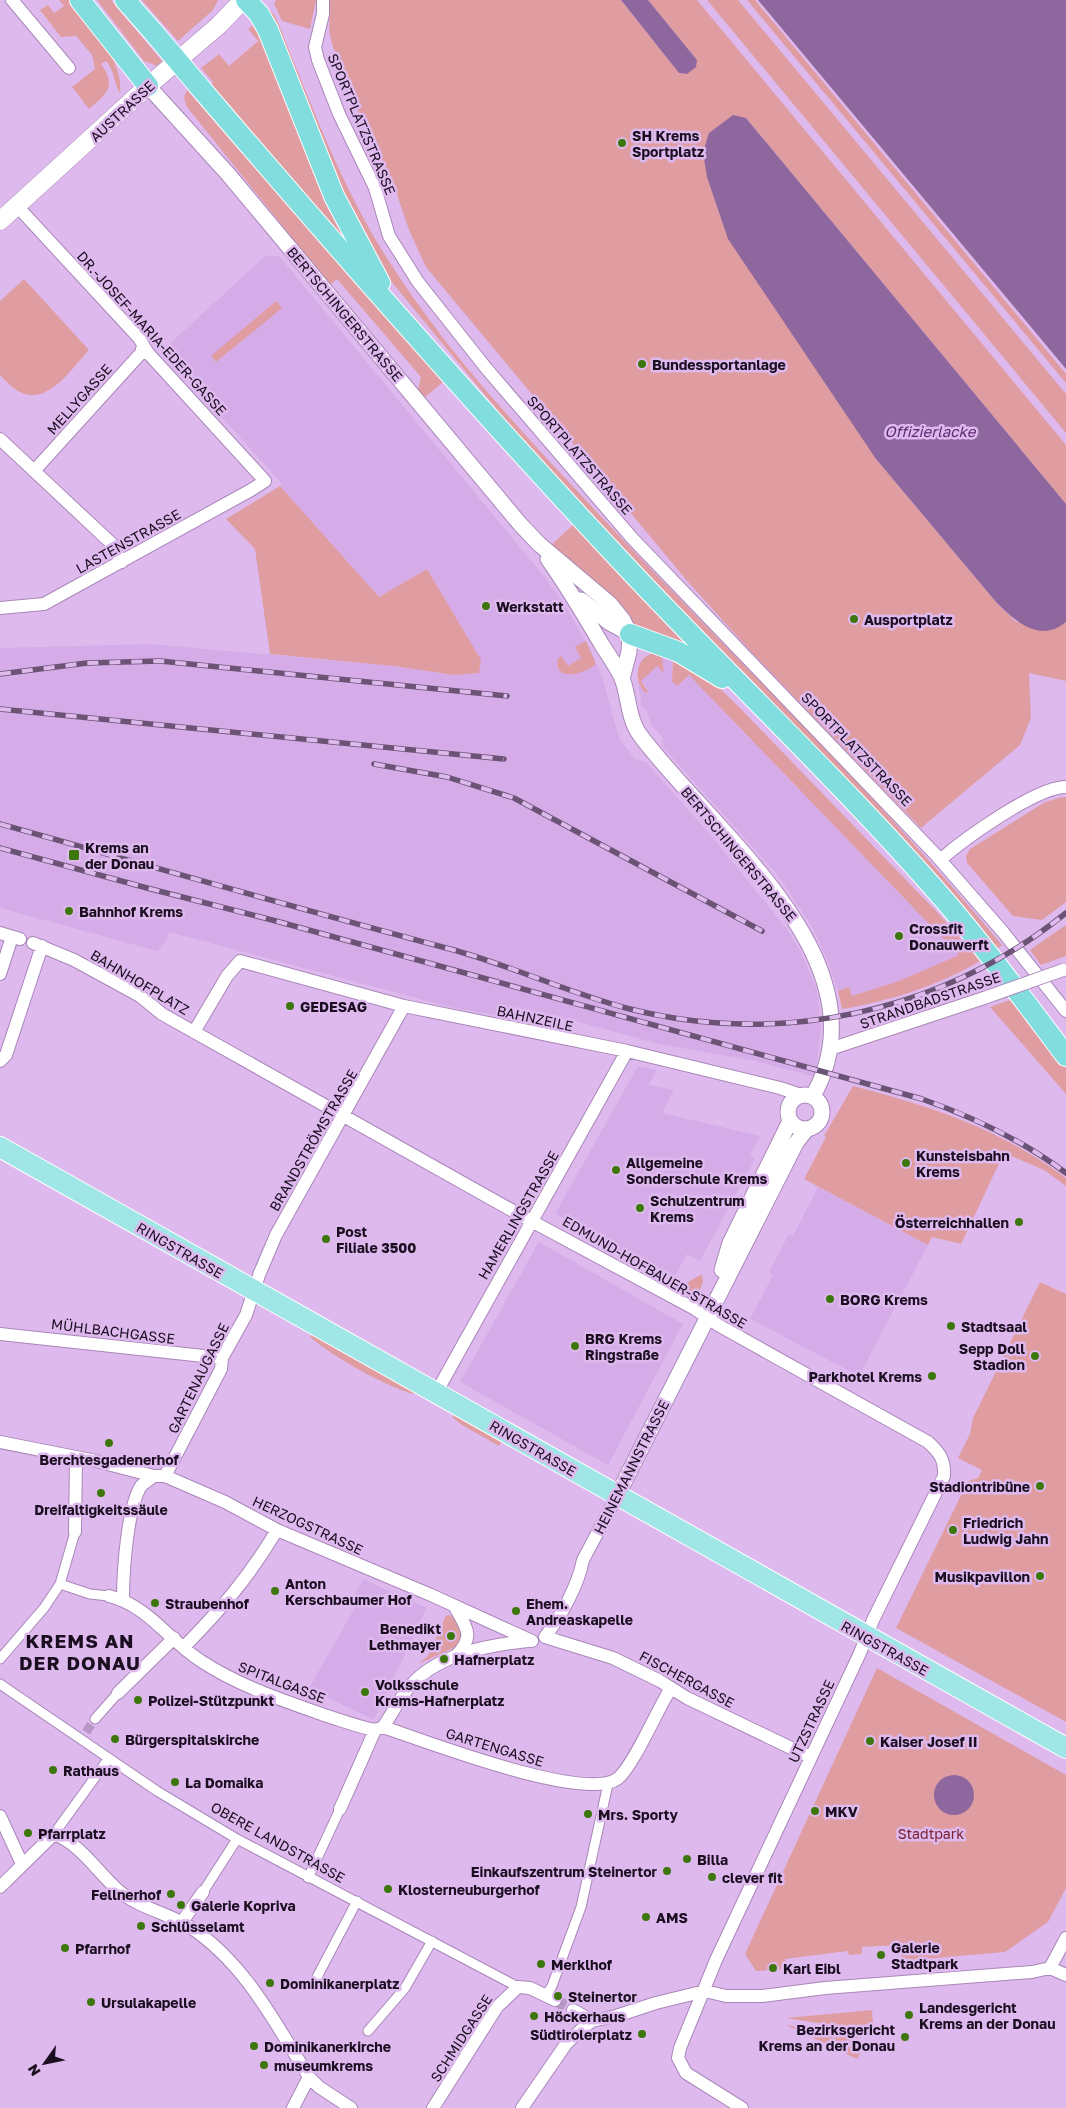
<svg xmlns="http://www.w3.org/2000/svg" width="1066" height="2108" viewBox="0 0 1066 2108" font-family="'Golos Text',sans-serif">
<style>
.built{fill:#d6ace8}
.green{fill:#e09da1}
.water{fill:#8d679e}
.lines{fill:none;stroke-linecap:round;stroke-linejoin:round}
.pedestrian-tunnel{stroke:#b797c5;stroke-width:9;stroke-dasharray:9 4.5;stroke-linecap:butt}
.minor-tunnel{stroke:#b797c5;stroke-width:12;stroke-dasharray:12 6;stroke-linecap:butt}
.pedestrian-casing{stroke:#a986b9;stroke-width:11}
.minor-casing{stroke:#a986b9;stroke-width:14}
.tertiary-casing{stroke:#a986b9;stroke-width:17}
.secondary-casing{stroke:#a986b9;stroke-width:19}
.primary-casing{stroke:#fff;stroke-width:22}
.trunk-casing{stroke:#fff;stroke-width:22}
.pedestrian{stroke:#fff;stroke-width:9}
.minor{stroke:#fff;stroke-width:12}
.tertiary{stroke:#fff;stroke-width:15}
.secondary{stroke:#fff;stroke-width:18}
.primary{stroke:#a1e6e6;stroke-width:20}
.trunk{stroke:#82dede;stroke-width:20}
.rail-casing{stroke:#6a5374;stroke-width:5.5}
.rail{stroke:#deb9ee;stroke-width:4;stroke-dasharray:11;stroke-linecap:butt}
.minor-bridge-casing{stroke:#a986b9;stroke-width:14;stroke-linecap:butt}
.trunk-bridge-casing{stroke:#fff;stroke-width:22;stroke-linecap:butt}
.minor-bridge{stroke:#fff;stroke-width:12}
.trunk-bridge{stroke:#82dede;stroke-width:20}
.poi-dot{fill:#3d770c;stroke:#deb9ee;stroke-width:2}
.labels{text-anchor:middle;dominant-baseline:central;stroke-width:5;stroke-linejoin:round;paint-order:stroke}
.street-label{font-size:14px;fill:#1b0e21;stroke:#deb9ee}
.poi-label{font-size:14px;font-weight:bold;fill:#1b0e21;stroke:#deb9ee;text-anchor:start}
.park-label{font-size:14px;fill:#7b2130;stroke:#deb9ee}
.water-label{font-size:15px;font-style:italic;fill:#5c2a70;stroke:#deb9ee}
.district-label{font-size:19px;font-weight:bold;letter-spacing:1px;fill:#1b0e21;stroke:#deb9ee}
</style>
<rect width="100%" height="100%" fill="#deb9ee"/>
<path class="built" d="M265,256h14l264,319 22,30 26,46 12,29 16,58 16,21 11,3 68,77 72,89 14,22 17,40 4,36 -6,51 -59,-16 -97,-17 -80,-22 -37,-7 -14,6 -74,-13 -285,-76 -3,10 -9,9 -157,-43v-260l151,-4 243,22 59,9 -26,-106 -48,28 -99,-111 2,-2 -6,-7 -114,-126z
M660,655l16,3 -4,4v19l5,5 12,-11 270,280 -60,26 -47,15 -3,-9 -11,4 -11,-32 -14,-31 -37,-55 -116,-129 4,2 -2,-9 -11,-12 -4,-14 -4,-4 -1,2 -4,-28 2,6 8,2 -7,-8 16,-16 7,7z
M638,1066l19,4 -9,15 26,5 -12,23 98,23 -10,19 5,4 -55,102 -13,-7 -15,28 -117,-68z
M818,1187l110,58 -69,131 -109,-57 23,-44 -4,-3 20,-38 4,2z
M539,1242l144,82 -75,141 -148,-83z
M363,1579l64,29 -53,112 -65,-32 49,-86 -5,-3z"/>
<path class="green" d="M59,0h11c19,25 54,59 50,93 -7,-12 -4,-19 -14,-32l-5,3c16,22 6,30 -12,45l-17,-22 23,-18 -3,-14 -16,-19 -15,1 -21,-27 8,-5 6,8 10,-7z
M97,0h14l51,61 -5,5 -13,-5z
M142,0h76l-5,10 -35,31z
M276,0h40l-6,29 -28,-8 -8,-18z
M330,0h291l58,73 8,1 10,-14 -49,-60h49l369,445v59l-320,-386 130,341 120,143 20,20 46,3 4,-3v59l-37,-8 2,45 -11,27 -99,83 -166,-172 -67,-74 -262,-315 -17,-37 -17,-50 -36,-74 -24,-62 -3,-15z
M707,0h31l328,394v39z
M747,0h8l311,374v9z
M269,9l6,7c33,79 62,161 107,234 58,95 136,178 212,259 136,145 281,283 408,436l-5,4 -469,-502 -143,-173 -24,-38z
M256,23l93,220 -3,2 -135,-160 2,-3 -12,-14 18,-14 10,12 29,-25 -10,-12z
M187,90l256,292 -19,16 -6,-7 3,-14 -84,-98 -7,6 -143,-178 -3,-9z
M24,279l65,71c-18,19 -42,58 -71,41 -7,-4 -13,-11 -18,-16v-74z
M276,301l6,7 -66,54 -5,-6z
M280,486l99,111 48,-28 54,91 -2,13 -25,2 -60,-9 -124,-12 -15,-105 -29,-30z
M573,525l110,117 10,9 -60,-25 -8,-16 -74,-65z
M586,641l10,23c-10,9 -43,20 -38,-5l3,-3 7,10 13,-8 -6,-11z
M655,653l7,5 2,15 -7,-7 -16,15 7,11 -2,1c-14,-12 -10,-38 9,-40z
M673,659l40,23 26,25 198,205 43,49c-42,25 -91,40 -138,48l-4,-18 11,-4 3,9 47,-15 60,-26 -270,-280 -12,11 -5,-5z
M1062,797h4v105l-24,18 -29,-4 -46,-53 -1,-7 4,-7 75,-47z
M1066,925v31l-25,9 -11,-15z
M1013,999l53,69v26l-76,-87z
M853,1086c81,21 145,42 213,92v8l-22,-16 -40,-17 -43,91 -29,-7 -4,8 -124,-66 22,-42 -2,-1z
M702,1274l1,8 -6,15 -14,-8 5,-7z
M1040,1282l26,12v428l-170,-94 72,-147 10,-3 4,-8 -24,-12 12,-24 3,-16z
M312,1334l103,58 -2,2c-28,-8 -80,-37 -103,-57z
M454,1415l48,26 -3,5 -37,-21 -10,-8z
M449,1615l5,3 10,16 -6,12 -40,18 10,-8 18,-40z
M877,1668l189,107v113l-18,34 -43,30 -103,9 -2,-16 -38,2v7l-13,1 -1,-4 -63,8 1,10 -30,2 -11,-17z
M872,2010l1,12 -17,7 -70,-11z
M786,2025l70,10 7,13 -6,11z"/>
<path class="water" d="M621,0h27l49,60 -1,7 -9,7 -8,-1z
M758,0h308v369z
M733,115l13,3 320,386v118c-27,22 -51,-1 -70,-20l-120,-143 -148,-220 -21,-62 -4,-25 6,-19z
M934 1795a20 20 0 1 1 40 0a20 20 0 1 1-40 0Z"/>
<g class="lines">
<path class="pedestrian-tunnel" d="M86,1732l9,-13"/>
<path class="minor-tunnel" d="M555,2000l18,10"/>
<g class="pedestrian-casing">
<path id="pedestrian" d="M60,1584l30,10 19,2
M0,1659l44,-51 16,-24 15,-52
M0,1684l157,107 80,48 281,148
M95,1719l23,-26
M54,1834l55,-76
M308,1878l32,-69
M203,1892l34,-53
M316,1979l41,-78
M546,1995l6,-9 29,-79 27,-123
M368,2031l37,-43 27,-47"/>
</g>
<g class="minor-casing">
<path id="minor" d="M12,0l57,68
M323,0v14l-8,33 3,13 21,54 36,74 14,48 29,46 68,86 146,170 303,316 68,78 63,79
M0,439l111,104 11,19
M34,471l107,-118 2,-7
M0,608l44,-4 207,-114 14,-9 -117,-128 -9,-15 -122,-132
M940,860c24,-21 96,-73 126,-73
M0,933l20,6
M33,943l41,17 66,36 22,18 360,202 173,93 23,16 210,117c12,11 17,18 16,34l-71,144 -13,33 -144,307 -36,88 -2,10 8,15 56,35
M0,974l12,-37
M194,1032l33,-56 13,-15 164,45 223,45 153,37 21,7
M830,1049l154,-51
M0,1061l6,-6 36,-109
M0,1334l222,24
M436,1393l191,-342
M0,1442l96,19 58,15h11l60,26 52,28 154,65 101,46
M165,1476l56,-107 1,-11 24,-43 13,-40 17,-40 128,-229
M75,1532l1,-75
M109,1596c40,10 59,44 92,65 38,25 81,39 123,54 17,5 34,12 51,15
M123,1599c0,-26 4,-91 18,-113 3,-3 9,-7 13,-10
M545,1637l68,21 47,23 27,17 123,59
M545,1637c16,-21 33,-51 38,-77l34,-64
M184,1647c38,-39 65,-70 93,-117
M456,1656c18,-19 12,-26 0,-47
M118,1693l56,-55
M383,1727c8,-12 15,-25 23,-36 27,-36 80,-46 122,-50
M375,1730l8,-3c42,14 200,75 234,52 15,-10 41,-71 54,-91
M340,1809l35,-79
M0,1816l22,48
M0,1887l54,-53c28,11 43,38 65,57 20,17 49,22 71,36 55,36 85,96 119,150l10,10 32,21
M182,1922l21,-30
M1050,1968l16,-30
M1050,1968l16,7
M573,2010l19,11
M293,2108l16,-31
M433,2108l64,-101 21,-20 12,1 25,12
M522,2108l44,-64 18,-17 8,-6 24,-5 40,-13 49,-12 21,5h36l63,-8 207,-16 18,-4"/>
</g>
<g class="tertiary-casing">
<path id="tertiary" d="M148,86l80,88 292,350 19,20 71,60 13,16 7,14 -1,18 -7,27
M548,559c20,28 37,57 54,86 7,11 15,22 20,33 7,18 6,41 18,57 71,96 249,226 173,361
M581,600l29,23 20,11
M788 1112a17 17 0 1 1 34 0a17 17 0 1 1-34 0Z
M722,1270l8,-27 60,-122
M617,1496l179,-353 10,-13"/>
</g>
<g class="secondary-casing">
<path id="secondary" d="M0,221l148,-135 71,-61 24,-25"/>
</g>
<g class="primary-casing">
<path id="primary" d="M0,1147l1066,601"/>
</g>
<g class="trunk-casing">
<path id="trunk" d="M80,0l68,86
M125,0l30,34
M246,0l13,14 9,16 66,166 46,87
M203,91c141,165 284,328 433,486 103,109 212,212 310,325 42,49 81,102 120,154
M630,634l49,18 43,26"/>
</g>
<use href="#pedestrian" class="pedestrian"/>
<use href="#minor" class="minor"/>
<use href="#tertiary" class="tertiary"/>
<use href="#secondary" class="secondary"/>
<use href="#primary" class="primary"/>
<use href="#trunk" class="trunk"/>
<g class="rail-casing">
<path id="rail" d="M0,674l87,-11 73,-2 347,35
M0,709l504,50
M374,764l73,13 67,21 248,133
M0,824c150,42 300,85 450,125 60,16 116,43 176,59 154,40 317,4 440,-95
M0,848l147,40 129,33 646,178c51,18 100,41 144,74"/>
</g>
<use href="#rail" class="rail"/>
<g class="minor-bridge-casing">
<path id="minor-bridge" d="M984,998l79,-28"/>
</g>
<g class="trunk-bridge-casing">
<path id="trunk-bridge" d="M155,34l48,57"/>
</g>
<use href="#minor-bridge" class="minor-bridge"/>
<use href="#trunk-bridge" class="trunk-bridge"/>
</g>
<g class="poi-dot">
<circle cx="622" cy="143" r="5"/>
<circle cx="642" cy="364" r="5"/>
<circle cx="486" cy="606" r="5"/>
<circle cx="854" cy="619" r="5"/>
<rect x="68" y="849" width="12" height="12" rx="2.5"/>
<circle cx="69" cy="911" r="5"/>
<circle cx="899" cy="936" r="5"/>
<circle cx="290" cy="1006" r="5"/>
<circle cx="906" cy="1163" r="5"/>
<circle cx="616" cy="1170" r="5"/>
<circle cx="640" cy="1208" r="5"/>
<circle cx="1019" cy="1222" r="5"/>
<circle cx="326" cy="1239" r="5"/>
<circle cx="830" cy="1299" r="5"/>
<circle cx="951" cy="1326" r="5"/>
<circle cx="575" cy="1346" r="5"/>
<circle cx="1035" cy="1356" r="5"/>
<circle cx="932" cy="1376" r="5"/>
<circle cx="109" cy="1443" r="5"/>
<circle cx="1040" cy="1486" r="5"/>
<circle cx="101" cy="1493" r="5"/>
<circle cx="953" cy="1530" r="5"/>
<circle cx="1040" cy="1576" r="5"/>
<circle cx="275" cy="1591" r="5"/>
<circle cx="155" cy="1603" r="5"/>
<circle cx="516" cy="1611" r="5"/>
<circle cx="451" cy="1636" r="5"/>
<circle cx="444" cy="1659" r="5"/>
<circle cx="365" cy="1692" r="5"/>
<circle cx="138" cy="1700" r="5"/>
<circle cx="115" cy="1739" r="5"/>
<circle cx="870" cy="1741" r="5"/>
<circle cx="53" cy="1770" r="5"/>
<circle cx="175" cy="1782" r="5"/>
<circle cx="815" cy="1811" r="5"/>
<circle cx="588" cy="1814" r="5"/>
<circle cx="28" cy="1833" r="5"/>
<circle cx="687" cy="1859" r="5"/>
<circle cx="667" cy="1871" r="5"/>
<circle cx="712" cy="1877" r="5"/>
<circle cx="388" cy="1889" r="5"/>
<circle cx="171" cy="1894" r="5"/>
<circle cx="181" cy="1905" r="5"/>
<circle cx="646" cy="1917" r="5"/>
<circle cx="141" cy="1926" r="5"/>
<circle cx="65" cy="1948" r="5"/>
<circle cx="881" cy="1955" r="5"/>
<circle cx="541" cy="1964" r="5"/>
<circle cx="773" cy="1968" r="5"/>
<circle cx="270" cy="1983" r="5"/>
<circle cx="558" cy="1996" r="5"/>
<circle cx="91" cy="2002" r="5"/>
<circle cx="909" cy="2015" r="5"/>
<circle cx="534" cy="2016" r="5"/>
<circle cx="642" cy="2034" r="5"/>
<circle cx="905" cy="2037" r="5"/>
<circle cx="254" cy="2046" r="5"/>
<circle cx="264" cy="2065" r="5"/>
</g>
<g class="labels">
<g class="street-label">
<text transform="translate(122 111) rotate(-43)">AUSTRASSE</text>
<text transform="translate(362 124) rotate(67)">SPORTPLATZSTRASSE</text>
<text transform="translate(345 314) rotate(50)">BERTSCHINGERSTRASSE</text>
<text transform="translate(152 333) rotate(48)">DR.-JOSEF-MARIA-EDER-GASSE</text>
<text transform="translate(79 399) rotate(-48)">MELLYGASSE</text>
<text transform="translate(580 455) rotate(49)">SPORTPLATZSTRASSE</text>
<text transform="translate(128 541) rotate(-29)">LASTENSTRASSE</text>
<text transform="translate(857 749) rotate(46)">SPORTPLATZSTRASSE</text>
<text transform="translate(739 854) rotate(50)">BERTSCHINGERSTRASSE</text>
<text transform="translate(140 982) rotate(31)">BAHNHOFPLATZ</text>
<text transform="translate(930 1000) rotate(-19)">STRANDBADSTRASSE</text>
<text transform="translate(535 1018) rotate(12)">BAHNZEILE</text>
<text transform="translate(313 1140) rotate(-60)">BRANDSTRÖMSTRASSE</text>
<text transform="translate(518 1215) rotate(-60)">HAMERLINGSTRASSE</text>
<text transform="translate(180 1250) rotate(30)">RINGSTRASSE</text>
<text transform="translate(655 1272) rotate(30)">EDMUND-HOFBAUER-STRASSE</text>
<text transform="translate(113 1331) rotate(7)">MÜHLBACHGASSE</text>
<text transform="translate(198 1378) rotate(-64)">GARTENAUGASSE</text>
<text transform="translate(533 1448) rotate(30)">RINGSTRASSE</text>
<text transform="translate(631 1467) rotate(-63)">HEINEMANNSTRASSE</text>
<text transform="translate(308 1525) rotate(25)">HERZOGSTRASSE</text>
<text transform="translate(885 1648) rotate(29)">RINGSTRASSE</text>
<text transform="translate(687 1679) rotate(28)">FISCHERGASSE</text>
<text transform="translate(282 1682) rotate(21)">SPITALGASSE</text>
<text transform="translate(811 1721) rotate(-65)">UTZSTRASSE</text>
<text transform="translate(495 1747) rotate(17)">GARTENGASSE</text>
<text transform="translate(278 1842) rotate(29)">OBERE LANDSTRASSE</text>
<text transform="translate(461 2038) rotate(-57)">SCHMIDGASSE</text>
</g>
<g class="poi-label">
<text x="632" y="135">SH Krems<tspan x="632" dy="16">Sportplatz</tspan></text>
<text x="652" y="364">Bundessportanlage</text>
<text x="496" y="606">Werkstatt</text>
<text x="864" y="619">Ausportplatz</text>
<text x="85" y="847">Krems an<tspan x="85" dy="16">der Donau</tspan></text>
<text x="79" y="911">Bahnhof Krems</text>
<text x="909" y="928">Crossfit<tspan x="909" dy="16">Donauwerft</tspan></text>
<text x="300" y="1006">GEDESAG</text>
<text x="916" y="1155">Kunsteisbahn<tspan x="916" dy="16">Krems</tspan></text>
<text x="626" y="1162">Allgemeine<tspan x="626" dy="16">Sonderschule Krems</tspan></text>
<text x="650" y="1200">Schulzentrum<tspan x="650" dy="16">Krems</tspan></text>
<text x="1009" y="1222" text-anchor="end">Österreichhallen</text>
<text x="336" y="1231">Post<tspan x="336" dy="16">Filiale 3500</tspan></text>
<text x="840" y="1299">BORG Krems</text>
<text x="961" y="1326">Stadtsaal</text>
<text x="585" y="1338">BRG Krems<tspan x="585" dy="16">Ringstraße</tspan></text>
<text x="1025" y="1348" text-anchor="end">Sepp Doll<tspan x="1025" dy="16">Stadion</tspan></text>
<text x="922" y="1376" text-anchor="end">Parkhotel Krems</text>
<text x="109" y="1459" text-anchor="middle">Berchtesgadenerhof</text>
<text x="1030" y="1486" text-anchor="end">Stadiontribüne</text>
<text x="101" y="1509" text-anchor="middle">Dreifaltigkeitssäule</text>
<text x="963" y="1522">Friedrich<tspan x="963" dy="16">Ludwig Jahn</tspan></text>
<text x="1030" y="1576" text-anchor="end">Musikpavillon</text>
<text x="285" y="1583">Anton<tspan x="285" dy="16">Kerschbaumer Hof</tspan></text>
<text x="165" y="1603">Straubenhof</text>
<text x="526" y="1603">Ehem.<tspan x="526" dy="16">Andreaskapelle</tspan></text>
<text x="441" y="1628" text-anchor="end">Benedikt<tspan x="441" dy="16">Lethmayer</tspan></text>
<text x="454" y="1659">Hafnerplatz</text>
<text x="375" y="1684">Volksschule<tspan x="375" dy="16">Krems-Hafnerplatz</tspan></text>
<text x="148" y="1700">Polizei-Stützpunkt</text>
<text x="125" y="1739">Bürgerspitalskirche</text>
<text x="880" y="1741">Kaiser Josef II</text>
<text x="63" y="1770">Rathaus</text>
<text x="185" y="1782">La Domaika</text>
<text x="825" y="1811">MKV</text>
<text x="598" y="1814">Mrs. Sporty</text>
<text x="38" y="1833">Pfarrplatz</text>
<text x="697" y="1859">Billa</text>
<text x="657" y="1871" text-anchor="end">Einkaufszentrum Steinertor</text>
<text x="722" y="1877">clever fit</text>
<text x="398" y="1889">Klosterneuburgerhof</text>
<text x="161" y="1894" text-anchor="end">Fellnerhof</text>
<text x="191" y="1905">Galerie Kopriva</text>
<text x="656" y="1917">AMS</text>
<text x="151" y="1926">Schlüsselamt</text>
<text x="891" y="1947">Galerie<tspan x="891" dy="16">Stadtpark</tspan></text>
<text x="75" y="1948">Pfarrhof</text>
<text x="551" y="1964">Merklhof</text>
<text x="783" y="1968">Karl Eibl</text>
<text x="280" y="1983">Dominikanerplatz</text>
<text x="568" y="1996">Steinertor</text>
<text x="101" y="2002">Ursulakapelle</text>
<text x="919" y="2007">Landesgericht<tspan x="919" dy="16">Krems an der Donau</tspan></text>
<text x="544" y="2016">Höckerhaus</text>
<text x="895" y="2029" text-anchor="end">Bezirksgericht<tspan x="895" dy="16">Krems an der Donau</tspan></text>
<text x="632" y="2034" text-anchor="end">Südtirolerplatz</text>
<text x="264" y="2046">Dominikanerkirche</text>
<text x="274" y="2065">museumkrems</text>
</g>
<g class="park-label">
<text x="931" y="1833">Stadtpark</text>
</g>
<g class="water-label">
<text x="930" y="431">Offizierlacke</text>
</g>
<g class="district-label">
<text x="80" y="1640">KREMS AN<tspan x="80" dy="22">DER DONAU</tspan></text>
</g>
</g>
<g transform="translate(45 2063) rotate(237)" stroke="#deb9ee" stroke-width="4" paint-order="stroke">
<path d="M0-4L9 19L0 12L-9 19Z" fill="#1b0e21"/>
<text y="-8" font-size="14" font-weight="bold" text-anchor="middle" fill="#1b0e21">N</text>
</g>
</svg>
